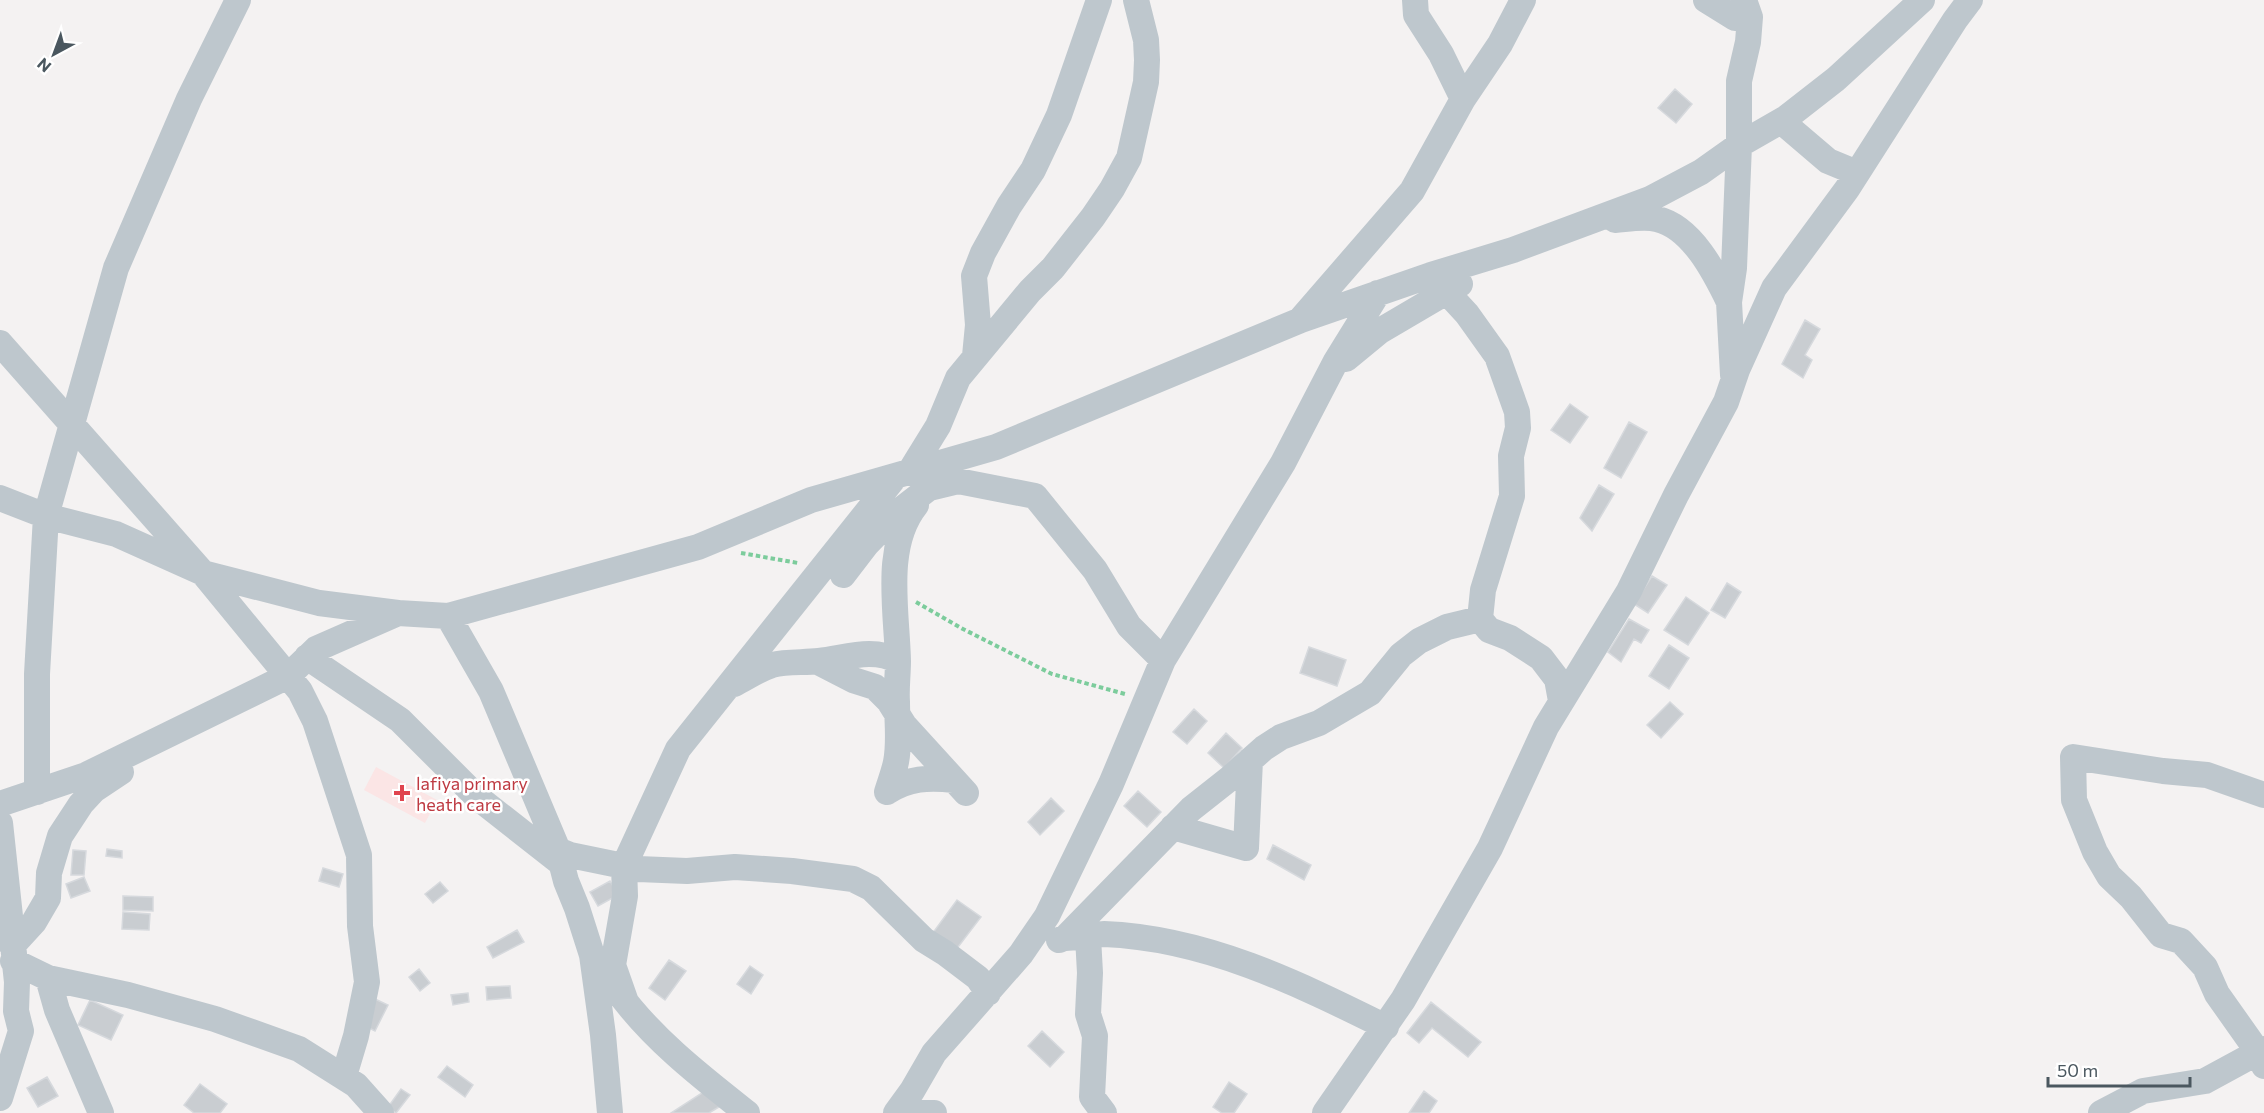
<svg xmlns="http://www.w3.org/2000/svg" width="2264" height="1113" viewBox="0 0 2264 1113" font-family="Commissioner,sans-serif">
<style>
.medical{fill:#fbe5e5}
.building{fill:#c9cdd1;stroke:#d6d9dd;stroke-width:1.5}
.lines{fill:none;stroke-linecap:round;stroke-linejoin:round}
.path{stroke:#7ccc9c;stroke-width:4;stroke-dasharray:4.5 3;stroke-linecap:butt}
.minor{stroke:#bec7cd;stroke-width:26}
.health-dot{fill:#e0444e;stroke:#fff;stroke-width:2}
.labels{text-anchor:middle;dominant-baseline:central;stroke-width:5;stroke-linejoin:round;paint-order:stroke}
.health-label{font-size:18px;fill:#be3a42;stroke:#fff;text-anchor:start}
</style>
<rect width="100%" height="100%" fill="#f4f2f2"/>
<path class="medical" d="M376,767l61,33 -12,23 -61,-33z"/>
<path class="building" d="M1675,89l17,15 -16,19 -18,-15z
M1805,320l15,9 -15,26 7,5 -9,18 -21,-14z
M1570,404l18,13 -18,26 -19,-13z
M1629,422l18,10 -26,46 -17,-10z
M1599,485l15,9 -22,37 -12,-13z
M1652,576l15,9 -19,28 -14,-9z
M1727,583l14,9 -16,26 -14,-8z
M1686,597l23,16 -21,32 -24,-15z
M1629,619l20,11 -8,13 -7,-4 -13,23 -13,-10z
M1669,645l20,13 -20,31 -20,-13z
M1309,647l37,13 -9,26 -37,-13z
M1670,702l13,12 -22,24 -14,-13z
M1194,709l13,12 -20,23 -14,-12z
M1226,733l16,15 -18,20 -16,-15z
M1138,791l23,21 -14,15 -23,-21z
M1051,798l13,13 -24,24 -12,-13z
M1273,845l38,20 -7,15 -37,-21z
M107,849l15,2v7l-16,-2z
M73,850l13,1 -2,24h-13z
M323,868l20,6 -4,13 -20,-6z
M84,877l6,14 -19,7 -5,-14z
M610,881l8,14 -20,11 -8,-14z
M440,882l8,9 -15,12 -8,-9z
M123,896l30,1v14l-30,-1z
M957,900l24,17 -26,34 -23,-17z
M123,912l27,2 -1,16 -27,-1z
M517,930l7,12 -31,16 -6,-11z
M669,960l17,11 -21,29 -16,-12z
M750,966l13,9 -12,19 -14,-10z
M419,969l11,14 -10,8 -11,-14z
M510,986l1,12 -24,2 -1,-13z
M468,993l1,9 -16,3 -2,-10z
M375,999l13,6 -13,26 -12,-6z
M90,1000l33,15 -12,25 -33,-15z
M1431,1002l50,40 -13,15 -36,-29 -13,15 -12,-10z
M1042,1031l22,21 -14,15 -22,-21z
M447,1066l26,19 -8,12 -27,-20z
M47,1077l11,19 -20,11 -11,-19z
M1229,1082l18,12 -13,19h-12l-9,-6z
M200,1084l27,20 -7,9h-26l-10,-8z
M401,1089l9,6 -14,18 -8,-6z
M708,1089l11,18 -10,6h-38z
M1424,1091l13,10 -8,12h-20z"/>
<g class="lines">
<path class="path" d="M741,553l57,10
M916,602l47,27 89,45 73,20"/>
<path class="minor" d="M1415,0l1,15 25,39 22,45
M1706,0l29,18 15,-1
M1781,121l47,40 29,12
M1615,220c13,-1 29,-4 42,-1 35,8 58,54 72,83
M1431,275l36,39 30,42 20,56 1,16 -7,28 1,40 -29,94 -3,29 9,11 21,8 31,20 16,21 4,22
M1301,319l111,-128 51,-92 37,-55 23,-44
M0,343l203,230 97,118 15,30 44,134 1,71 7,56 -11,54 -12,40
M975,356l3,-31 -4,-49 9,-23 26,-47 24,-36 26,-55 40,-115
M1346,359l34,-28 80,-47
M1733,375l-4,-73 5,-34 5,-123v-64l9,-39 2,-25 -6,-17
M909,473l29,-47 20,-48 72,-87 23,-23 40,-51 19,-28 17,-31 17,-76 1,-22 -1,-20 -10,-40
M0,498l46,18 70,18 87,39 116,30 79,10
M843,575l23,-30 32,-33 31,-24 29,-7 77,15 60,74 34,56 34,34
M448,616l43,75 67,159 8,31 11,27 15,47 11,80 7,78
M307,657l93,63 77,77 84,66
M818,662l35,18 22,7 14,14 15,24 62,68
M734,684c12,-6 25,-15 38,-19 16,-4 32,-2 47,-4 27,-3 54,-14 79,0
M37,792v-118l9,-158 70,-248 73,-169 49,-99
M887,792c3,-10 7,-20 9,-30 4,-20 1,-40 1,-60 -1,-14 1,-27 1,-41 -1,-49 -15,-115 18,-156
M887,792c21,-14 42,-15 67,-12
M2264,795l-57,-20 -44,-4 -90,-14 1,43 21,52 14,24 22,21 30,38 20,6 24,26 12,27 41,58 6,14
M0,804l86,-29 202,-99 28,-27 82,-36 50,3 250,-69 113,-47 185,-53 305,-127 130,-45 82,-25 137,-51 51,-27 38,-27 47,-27 50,-39 86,-79
M0,823l17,159 -1,29 5,20 -21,67
M1173,827l73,21 4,-88
M558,850l12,5 68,14 49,2 48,-4 57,4 61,8 18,9 53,52 21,13 33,25 10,15
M1066,937l125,-128 38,-30 35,-31 17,-11 38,-14 51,-30 31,-38 18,-14 28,-14 33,-8
M1088,937l2,36 -2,41 7,22 -3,61 12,16
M1059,940c9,-4 18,-2 27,-3 6,-1 12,-3 18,-3 102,4 193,49 282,93
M12,946l22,-24 14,-24 1,-25 11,-37 21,-32 13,-14 27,-18
M13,961l35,17 80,17 87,24 84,30 57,36 25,28
M48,978l9,32 44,103
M616,989c35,49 84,87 131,124
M626,1002l-13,-37 12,-69 -1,-30 54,-117 217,-272
M897,1112l37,1
M896,1113l16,-22 22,-38 87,-99 26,-38 64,-132 52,-124 120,-197 53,-102 42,-68
M1325,1113l78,-113 87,-152 56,-121 83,-136 47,-96 50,-93 11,-32 37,-82 73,-99 108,-169 15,-20
M2101,1113l42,-22 62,-10 59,-32"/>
</g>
<path class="health-dot" d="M399 784h6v6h6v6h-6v6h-6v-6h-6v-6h6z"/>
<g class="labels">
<g class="health-label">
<text x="416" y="783">lafiya primary<tspan x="416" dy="21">heath care</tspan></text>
</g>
</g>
<g transform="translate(54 54) rotate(221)" stroke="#ffffff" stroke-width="4.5" paint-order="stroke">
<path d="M0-4.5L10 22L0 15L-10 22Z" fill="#4a575f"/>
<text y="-9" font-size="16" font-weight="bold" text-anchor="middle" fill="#4a575f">N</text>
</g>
<path d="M2048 1077v9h142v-9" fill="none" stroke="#4a575f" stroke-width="3"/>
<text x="2057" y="1077" font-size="18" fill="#4a575f" stroke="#ffffff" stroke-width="4.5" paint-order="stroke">50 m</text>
</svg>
